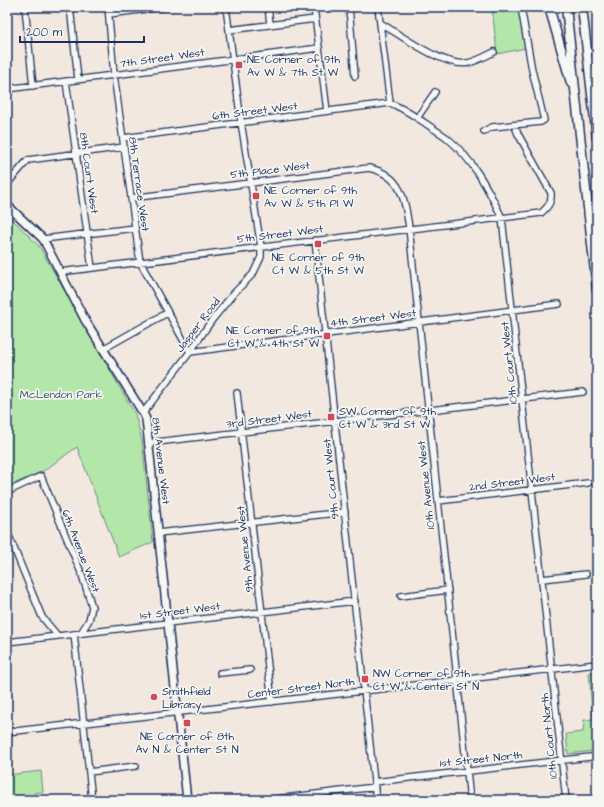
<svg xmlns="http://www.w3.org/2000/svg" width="604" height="807" viewBox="0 0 604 807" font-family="'Architects Daughter',sans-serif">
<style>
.green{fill:#b2e7a9;stroke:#668b84}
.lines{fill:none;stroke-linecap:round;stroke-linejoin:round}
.minor-casing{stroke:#1b2f5e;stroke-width:8}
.major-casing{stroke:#1b2f5e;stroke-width:10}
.highway-casing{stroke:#1b2f5e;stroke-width:11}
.minor{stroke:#f6f6f2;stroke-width:5.5}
.major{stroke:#f6f6f2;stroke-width:7}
.highway{stroke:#f6f6f2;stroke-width:8}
.poi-dot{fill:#d1495b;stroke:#f6f6f2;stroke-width:1.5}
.labels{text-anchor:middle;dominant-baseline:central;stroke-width:3.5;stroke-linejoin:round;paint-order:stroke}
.street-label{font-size:11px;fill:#1b2f5e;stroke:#f6f6f2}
.poi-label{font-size:11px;fill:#1b2f5e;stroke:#f6f6f2;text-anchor:start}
.park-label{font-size:11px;fill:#39546d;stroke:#f6f6f2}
</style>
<rect width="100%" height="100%" fill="#f2e8df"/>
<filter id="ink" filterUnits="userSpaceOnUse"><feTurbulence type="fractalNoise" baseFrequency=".025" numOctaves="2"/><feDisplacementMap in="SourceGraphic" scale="8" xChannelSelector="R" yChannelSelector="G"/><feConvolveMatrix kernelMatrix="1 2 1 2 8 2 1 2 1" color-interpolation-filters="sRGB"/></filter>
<g filter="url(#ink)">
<path class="green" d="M492,7h26l8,41 -29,6z
M7,214l32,32 96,168 7,26 11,102 -34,15 -42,-110 -32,23 -38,17z
M597,672v50l-4,29 -25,3 -2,-20 17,-2 1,-12 9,-1 -4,-46z
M41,771l2,21 -9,1v7h-26l-1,-25z"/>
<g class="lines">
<g class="minor-casing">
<path id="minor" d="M25,7l8,79
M70,7l8,72
M108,7l6,68 26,187 50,90 369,-48
M268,7l2,17
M314,7l13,104
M349,7l6,69
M378,7l12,96
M426,7h6
M109,14l54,-7
M380,23c21,12 65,45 88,40 9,-2 18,-7 26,-11
M229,30l86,-11
M66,81l26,187
M7,89l312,-41
M417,118l18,-26
M484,131l8,-4 49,-5 3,-2 -12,-50 -11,-63
M123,138l267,-35c13,5 24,13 35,20 7,5 14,9 21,14 26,21 42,51 56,81l64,582
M7,184l21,-24 96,-13
M131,198l238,-30c33,7 36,32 40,60l61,572
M43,239l92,-11
M315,240l61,560
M60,272l481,-59c7,-6 11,-11 10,-20l-33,-59 -2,-5v-4
M103,349l64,-36
M237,393l35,309
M143,413l47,-61 22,-32 22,-27 19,-19 8,-17v-10l-20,-125 -15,-115
M148,443l435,-51
M7,492l34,-16 41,99 10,32 -3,13 -8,13
M438,501l150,-18
M7,531l35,86 15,18
M158,533l187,-21
M542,579l44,-5
M401,596l47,-6
M74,634l18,166
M7,642l348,-41
M220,673l30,-3
M7,732l590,-68
M89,772l47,-6
M374,782l216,-25
M267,800l108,-13"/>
</g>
<g class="major-casing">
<path id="major" d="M7,205l36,34 42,81 58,93 3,6 41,381"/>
</g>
<g class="highway-casing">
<path id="highway" d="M549,7l22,76
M566,7l31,283
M582,7l15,131"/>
</g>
<use href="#minor" class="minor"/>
<use href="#major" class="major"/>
<use href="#highway" class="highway"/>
</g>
</g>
<g class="poi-dot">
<rect x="235" y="61" width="8" height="8" rx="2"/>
<rect x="252" y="192" width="8" height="8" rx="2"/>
<rect x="314" y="240" width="8" height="8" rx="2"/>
<rect x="323" y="332" width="8" height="8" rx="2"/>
<rect x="327" y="413" width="8" height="8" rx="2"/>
<rect x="361" y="675" width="8" height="8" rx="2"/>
<circle cx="154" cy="697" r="4"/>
<rect x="183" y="719" width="8" height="8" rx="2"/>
</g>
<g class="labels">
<g class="street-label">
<text transform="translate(162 58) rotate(-8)">7th Street West</text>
<text transform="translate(255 111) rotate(-7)">6th Street West</text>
<text transform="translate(270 170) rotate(-7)">5th Place West</text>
<text transform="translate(89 173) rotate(82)">8th Court West</text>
<text transform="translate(139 184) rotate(82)">8th Terrace West</text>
<text transform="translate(280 234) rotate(-7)">5th Street West</text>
<text transform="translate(373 318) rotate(-7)">4th Street West</text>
<text transform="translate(198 325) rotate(-53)">Jasper Road</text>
<text transform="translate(509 363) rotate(-96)">10th Court West</text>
<text transform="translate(269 419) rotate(-7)">3rd Street West</text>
<text transform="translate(161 461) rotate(83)">8th Avenue West</text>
<text transform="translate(331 479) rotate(-96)">9th Court West</text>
<text transform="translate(512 482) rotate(-7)">2nd Street West</text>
<text transform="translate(426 485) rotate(-96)">10th Avenue West</text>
<text transform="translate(245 549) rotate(-96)">9th Avenue West</text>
<text transform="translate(81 551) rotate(69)">6th Avenue West</text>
<text transform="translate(180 611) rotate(-7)">1st Street West</text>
<text transform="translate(301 688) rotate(-7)">Center Street North</text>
<text transform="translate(549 736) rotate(-96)">10th Court North</text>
<text transform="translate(481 759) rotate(-6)">1st Street North</text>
</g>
<g class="poi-label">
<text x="247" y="59">NE Corner of 9th<tspan x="247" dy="13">Av W &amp; 7th St W</tspan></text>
<text x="264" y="190">NE Corner of 9th<tspan x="264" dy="13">Av W &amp; 5th Pl W</tspan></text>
<text x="318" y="257" text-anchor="middle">NE Corner of 9th<tspan x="318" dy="13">Ct W &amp; 5th St W</tspan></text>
<text x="319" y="330" text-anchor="end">NE Corner of 9th<tspan x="319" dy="13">Ct W &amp; 4th St W</tspan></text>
<text x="339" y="411">SW Corner of 9th<tspan x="339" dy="13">Ct W &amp; 3rd St W</tspan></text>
<text x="373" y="673">NW Corner of 9th<tspan x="373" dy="13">Ct W &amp; Center St N</tspan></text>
<text x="162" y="691">Smithfield<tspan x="162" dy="13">Library</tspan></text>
<text x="187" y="736" text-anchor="middle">NE Corner of 8th<tspan x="187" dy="13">Av N &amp; Center St N</tspan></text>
</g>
<g class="park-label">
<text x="61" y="394">McLendon Park</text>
</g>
</g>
<rect width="604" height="807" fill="none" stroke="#f6f6f2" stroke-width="24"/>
<rect x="12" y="12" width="580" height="783" fill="none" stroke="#1b2f5e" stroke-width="1.5" filter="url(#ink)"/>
<path d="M20 36v6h124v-6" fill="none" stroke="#1b2f5e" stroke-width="2"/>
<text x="26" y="36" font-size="12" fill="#1b2f5e" stroke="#f6f6f2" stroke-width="3" paint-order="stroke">200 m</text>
</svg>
